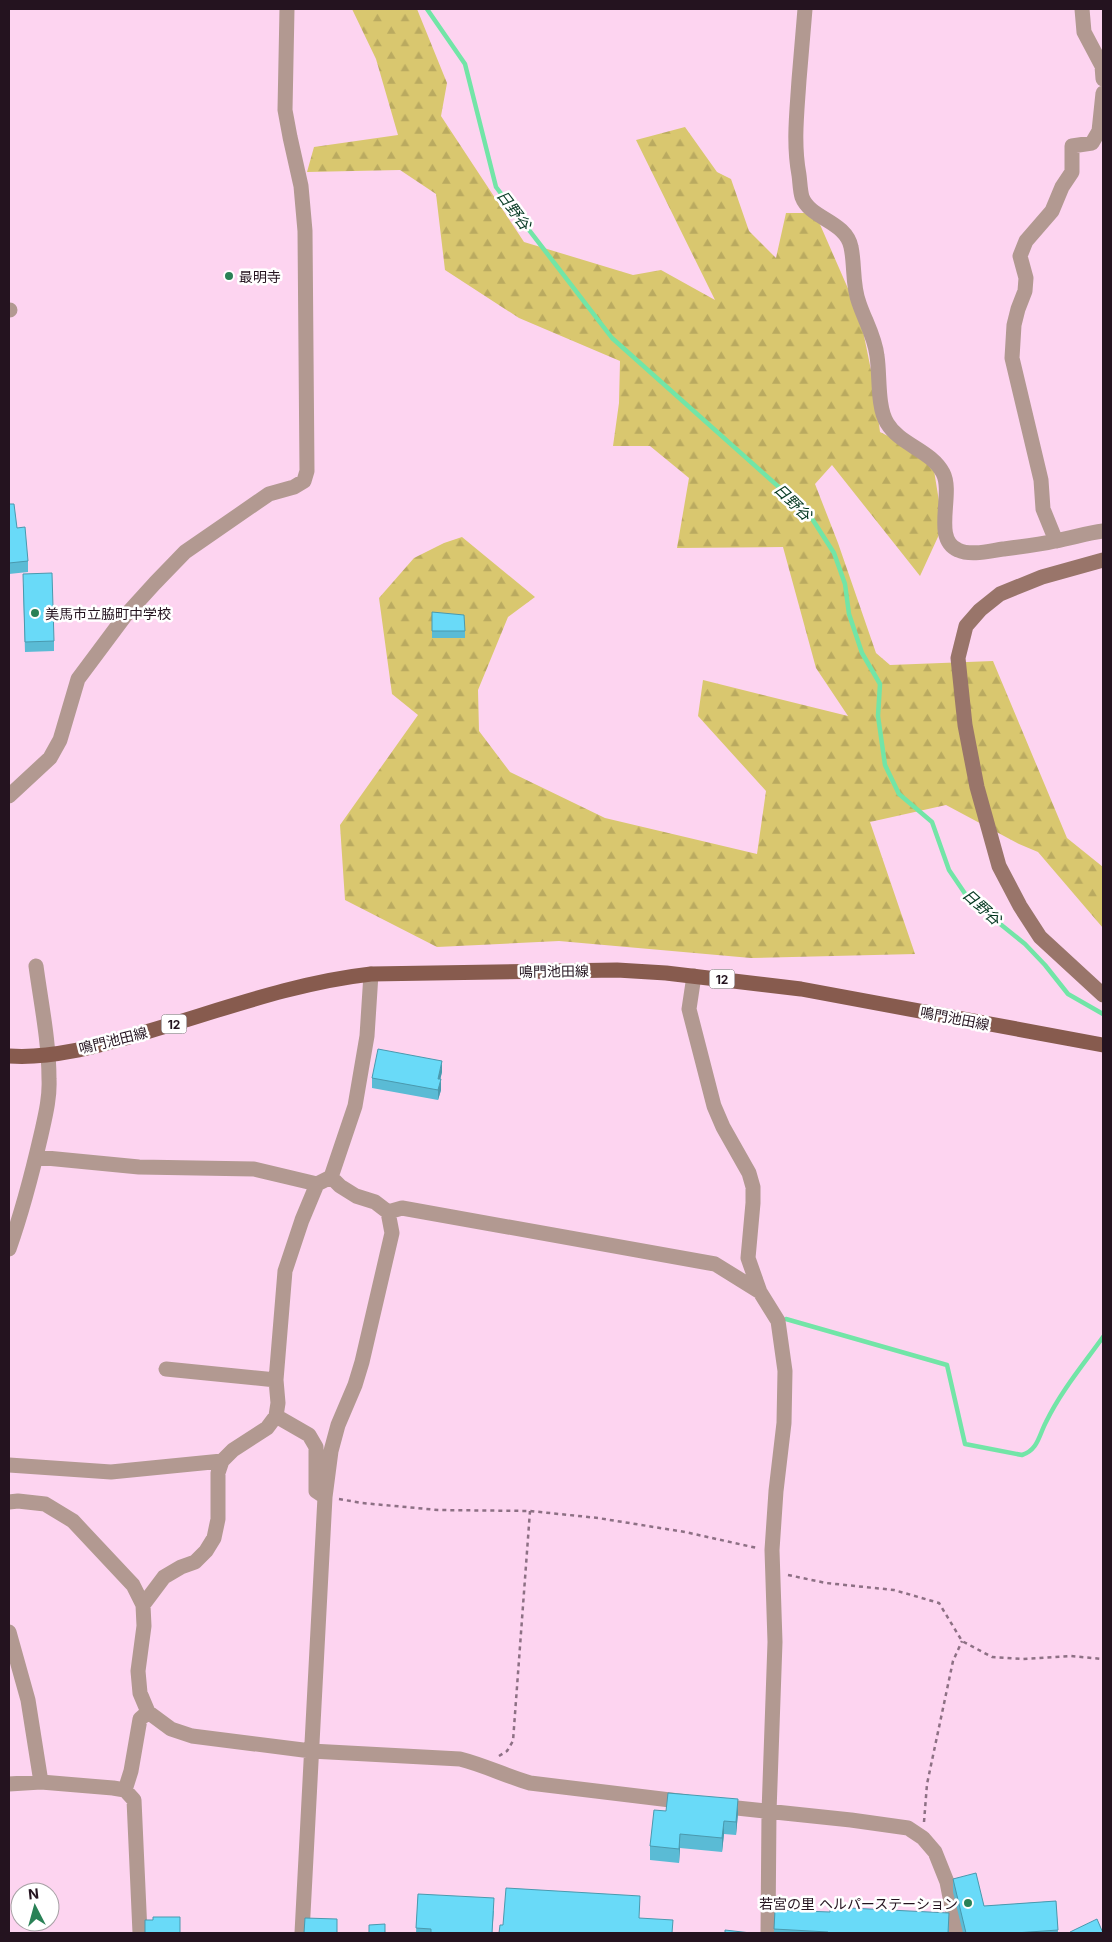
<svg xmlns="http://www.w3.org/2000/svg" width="1112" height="1942" viewBox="0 0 1112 1942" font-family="Inter,'Noto Sans JP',sans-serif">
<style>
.forest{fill:url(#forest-firs)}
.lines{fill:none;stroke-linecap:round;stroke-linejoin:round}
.stream{stroke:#72e5a7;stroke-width:4.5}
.path{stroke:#8d7084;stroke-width:2.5;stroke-dasharray:4 4;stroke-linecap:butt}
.street{stroke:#b29991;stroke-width:15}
.secondary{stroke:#99756a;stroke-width:15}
.primary{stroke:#875b4e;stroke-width:15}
.wall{fill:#5abbd5}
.shaded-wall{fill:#4a99ae}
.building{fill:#69daf8;stroke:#4a99ae}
.poi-dot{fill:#298156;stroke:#fff;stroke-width:2}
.labels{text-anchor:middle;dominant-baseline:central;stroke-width:5;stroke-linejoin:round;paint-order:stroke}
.shield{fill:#fff;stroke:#665a62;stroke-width:1}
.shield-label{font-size:12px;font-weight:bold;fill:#24131f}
.poi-label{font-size:14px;fill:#24131f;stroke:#fff;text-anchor:start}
.street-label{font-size:14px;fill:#24131f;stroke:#fff}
.water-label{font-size:15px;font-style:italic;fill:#033720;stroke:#fff}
</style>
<defs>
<pattern id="forest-firs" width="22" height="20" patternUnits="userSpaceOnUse" patternTransform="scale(1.25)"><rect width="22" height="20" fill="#d9c76f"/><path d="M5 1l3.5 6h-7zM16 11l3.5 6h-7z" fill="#baaa60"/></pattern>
</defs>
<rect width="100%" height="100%" fill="#fdd4f0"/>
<path class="forest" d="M352,9h65l30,74 -6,33 83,126 109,33 28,-5 54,30 -79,-160 49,-13 32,45 14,7 18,52 27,27 10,-45h29l45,103 14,69 6,47 52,26 11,68 -23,50 -88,-111 -17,19 23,59 38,110 14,12 103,-4 74,177 36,29v61l-65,-76 -19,-8 -73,-39 -76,17 45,132 -164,4 -192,-17 -122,6 -92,-47 -5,-75 78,-110 -26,-21 -13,-96 35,-40 30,-15 18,-6 73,60 -27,20 -30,73 1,41 31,41 95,46 152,36 9,-63 -68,-75 5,-36 145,36 -32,-48 -33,-121 -106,1 12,-70 -39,-32h-37l6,-43 1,-42 -101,-43 -74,-48 -9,-76 -36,-24 -93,2 7,-25 84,-12 -22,-76z"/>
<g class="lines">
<path class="stream" d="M427,9l38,55 31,123 116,151 197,176 25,39 11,31 4,30 13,39 18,31 -2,32 7,49 14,29 33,28 17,48 19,28 57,46 20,21 23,29 35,20
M786,1319l161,46 18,79 57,11c16,-5 17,-20 24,-33 15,-31 37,-57 57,-85"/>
<path class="path" d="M339,1499l23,4 76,7 92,1 68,7 87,14 72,16
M788,1575l38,8 68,7 45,13 23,38 30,16 31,2 48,-3 32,3
M499,1756l8,-5 6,-10 17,-230
M924,1822l3,-38 26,-123 9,-20"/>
<path class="street" d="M805,9c-2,24 -4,48 -6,71 -2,32 -6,63 0,95 1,7 1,15 3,22 8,22 44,24 49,50 4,18 1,38 8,56 6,18 16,34 18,53 3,19 0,51 10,67 13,22 44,27 56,50 11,21 -11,66 15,77 13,6 31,1 45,-1 17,-2 35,-4 52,-8 17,-3 32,-8 48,-10
M1082,9l2,23 18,34 1,13
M9,310h1
M1056,541l-13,-32 -2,-29 -29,-122 2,-33 4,-16 7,-18 1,-13 -6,-22 6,-15 26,-30 10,-24 10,-15v-26l20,-3 7,-12 4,-38
M9,796l41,-38 10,-18 18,-61 47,-63 30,-33 30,-31 84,-58 25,-7 10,-6 3,-10 -2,-240 -4,-45 -11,-49 -5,-27 2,-101
M694,976l-5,33 25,97 9,21 26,46 4,14v16l-5,55 12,34 18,29 7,50 -1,52 -8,68 -4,59 3,92 -6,170 -1,121
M36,1157l103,10 115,2 63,15
M388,1212l14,-4 313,56 45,28
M9,1249c13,-37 23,-75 32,-114 4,-18 9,-37 8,-56 0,-38 -8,-76 -13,-113
M166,1369l110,11
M276,1416l33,19 7,12v44l9,6
M9,1465l102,7 111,-11
M9,1502l9,-1 27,3 28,17 60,64 10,20 1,21 -6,45 2,22 8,19 23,17 21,7 119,15 149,8c24,6 46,17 70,24l157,19
M143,1605l21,-28 17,-10 14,-5 11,-11 8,-13 4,-19v-46l4,-12 11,-11 34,-22 9,-12 2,-13 -2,-23 9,-109 17,-51 15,-36 14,-7
M9,1632l19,68 13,82
M9,1784l32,-2 72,6 12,2 9,10 6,133
M125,1790l6,-19 9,-52 8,-7
M718,1806l133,14 57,8 15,10 12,14 12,30 10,51
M302,1933l23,-436 6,-46 7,-26 17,-40 7,-23 30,-129 -4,-21 -13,-10 -19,-6 -16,-10 -9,-9 24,-71 12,-70 4,-62"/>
<path class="secondary" d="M1103,560l-61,17 -42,17 -20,16 -14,16 -8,32 7,67 12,62 22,79 21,40 20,31 63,58"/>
<path class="primary" d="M9,1056c44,3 88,-10 130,-22 77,-22 152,-51 232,-60l246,-4 49,3 135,16 302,56"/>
</g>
<path class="wall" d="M9,504l19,57v11l-19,2z
M23,584l31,57v10l-29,1z
M432,612l33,19v7h-33z
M442,1072l-2,7 1,11 -3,10 -66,-12v-10z
M666,1811l72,2 -2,22 -12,-1 -2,18 -42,-4 -1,15 -29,-3v-14z
M953,1879l31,27 72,-5 2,32h-95l-10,-41z
M418,1894l76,17 -2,22h-76z
M775,1910l174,13v10h-175z"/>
<path class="shaded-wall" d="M442,1061v11l-4,17v-10z
M441,1079v11l-3,10v-10z
M738,1799v14l-2,22v-13z
M724,1821v13l-2,18v-14z
M680,1834v14l-1,15v-14z"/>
<path class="building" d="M9,504h5l3,24 8,-1 3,34 -19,2z
M52,573l2,68 -29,1 -2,-68z
M432,612l32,3 1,16h-33z
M378,1049l64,12 -4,18h3l-3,11 -66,-12z
M668,1793l70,6 -2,23 -12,-1 -2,17 -42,-4 -1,15 -29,-3 4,-36 12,1z
M976,1873l8,33 72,-5 2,29 -43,3h-49l-13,-54z
M506,1888l134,8 -1,22 34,2 -1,13h-173l1,-8h3z
M418,1894l76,4 -2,35h-61v-4l-15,-1z
M830,1907l119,6 -1,20h-120v-1l-54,-3 1,-19 55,2z
M153,1917h27v16h-35v-13h8z
M305,1918l32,1v14h-33z
M1097,1919l6,14h-32l-1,-1z
M385,1924v9h-16v-8z
M725,1930l26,3h-26z"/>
<g class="poi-dot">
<circle cx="229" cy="276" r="5"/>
<circle cx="35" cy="613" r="5"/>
<circle cx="968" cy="1903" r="5"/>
</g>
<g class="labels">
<g class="shield">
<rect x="709.5" y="969.5" width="25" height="19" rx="4"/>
<rect x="161.5" y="1014.5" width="25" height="19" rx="4"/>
</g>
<g class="shield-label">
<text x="722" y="979">12</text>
<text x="174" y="1024">12</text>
</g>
<g class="poi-label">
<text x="239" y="276">最明寺</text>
<text x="45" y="613">美馬市立脇町中学校</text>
<text x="958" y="1903" text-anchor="end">若宮の里 ヘルパーステーション</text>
</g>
<g class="street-label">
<text transform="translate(554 971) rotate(-1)">鳴門池田線</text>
<text transform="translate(955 1018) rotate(11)">鳴門池田線</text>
<text transform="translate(113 1040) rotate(-14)">鳴門池田線</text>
</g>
<g class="water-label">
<text transform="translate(514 210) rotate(53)">日野谷</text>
<text transform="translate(793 502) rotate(44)">日野谷</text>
<text transform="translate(982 907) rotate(42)">日野谷</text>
</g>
</g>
<rect width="1112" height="1942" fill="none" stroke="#24131f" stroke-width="20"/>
<g transform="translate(35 1907) rotate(354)"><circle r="24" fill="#ffffff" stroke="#a7a1a5"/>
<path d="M0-4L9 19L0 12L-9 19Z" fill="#298156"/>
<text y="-8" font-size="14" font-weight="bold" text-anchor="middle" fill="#24131f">N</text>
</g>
</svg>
